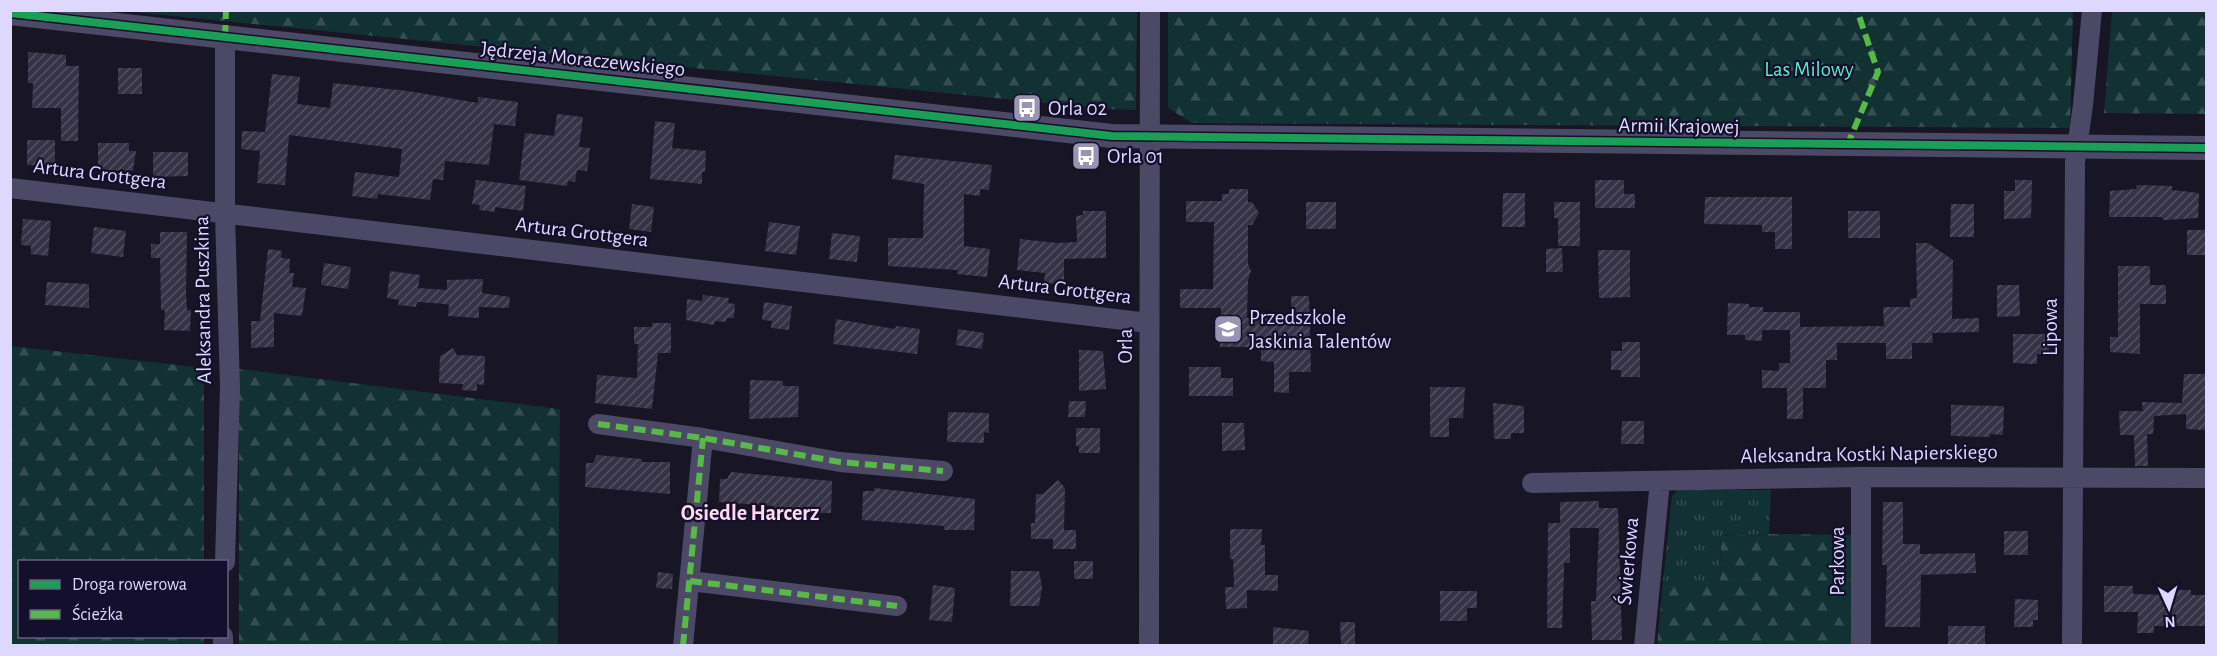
<svg xmlns="http://www.w3.org/2000/svg" width="2217" height="656" viewBox="0 0 2217 656" font-family="'Alegreya Sans',sans-serif">
<style>
.forest{fill:url(#forest-firs)}
.park{fill:url(#park-tufts)}
.building{fill:url(#building-hatch)}
.lines{fill:none;stroke-linecap:round;stroke-linejoin:round}
.minor{stroke:#4b4966;stroke-width:20}
.tertiary{stroke:#4b4966;stroke-width:24}
.quiet{stroke:#58b947;stroke-width:6;stroke-dasharray:12 6;stroke-linecap:butt}
.cycleway-casing{stroke:#140f2b;stroke-width:11}
.cycleway{stroke:#1a9f57;stroke-width:8}
.labels{text-anchor:middle;dominant-baseline:central;stroke-width:4.5;stroke-linejoin:round;paint-order:stroke}
.street-label{font-size:21px;fill:#ded8ff;stroke:#140f2b}
.park-label{font-size:21px;fill:#5be9c9;stroke:#140f2b}
.poi-label{font-size:21px;fill:#ded8ff;stroke:#140f2b;text-anchor:start}
.neighbourhood-label{font-size:22px;font-weight:bold;fill:#ffdaf1;stroke:#140f2b}
</style>
<defs>
<pattern id="forest-firs" width="22" height="20" patternUnits="userSpaceOnUse" patternTransform="scale(1.5)"><rect width="22" height="20" fill="#123133"/><path d="M5 1l3.5 6h-7zM16 11l3.5 6h-7z" fill="#344e52"/></pattern>
<pattern id="park-tufts" width="24" height="20" patternUnits="userSpaceOnUse" patternTransform="scale(1.5)"><rect width="24" height="20" fill="#123133"/><path d="M3 7l-1-3M5 7V3M7 7l1-3M15 17l-1-3M17 17v-4M19 17l1-3" fill="none" stroke="#344e52"/></pattern>
<pattern id="building-hatch" width="6" height="6" patternUnits="userSpaceOnUse" patternTransform="scale(1.5)"><rect width="6" height="6" fill="#373346"/><path d="M-1 1l2-2M0 6l6-6M5 7l2-2" fill="none" stroke="#545062"/></pattern>
</defs>
<rect width="100%" height="100%" fill="#181525"/>
<path class="forest" d="M123,11h1014l-1,99 -31,-1z
M1168,11h905l-3,117 -878,-5 -24,-15z
M2112,11h94v103l-102,-1z
M11,346l193,22v193l-184,1v74h184v9h-193z
M239,369l321,40 -2,236h-319z
M1769,534l84,1v110l-196,1 6,-64h57l1,-46z"/>
<path class="park" d="M1678,490h93l-2,44 -48,2 -1,46h-57l9,-86z"/>
<path class="building" d="M28,52l38,3v11h13l-1,75h-17v-33h-29l1,-25h-5z
M118,68h24v26h-24z
M272,74l28,3 -3,27 33,4 3,-25 75,8 70,12v-6l40,5 -3,24 -21,-2 -5,41 -44,-4 -2,19 -10,-1 -3,21 -52,-6 -1,5 -25,-3 3,-24 44,5 3,-28 -113,-14 -4,50 -28,-2 3,-32 -19,-2 1,-18 23,1z
M557,114l26,3 -4,30 11,1 -3,23 -10,-1 -2,12 -7,-1 -1,5 -48,-6 6,-47 29,3z
M655,121l20,2 -3,25 34,3 -1,21h-3v12l-52,-5z
M27,140h28v25h-28z
M98,143h31v8h7l-3,20 -35,-1z
M153,152h35v24l-35,1z
M895,155l97,10 -3,25 -9,-1v7l-16,-2v52l26,3 -3,28 -30,-3 1,-4 -70,-4v-28h35l1,-54 -32,-5z
M476,180l50,6 -3,25 -28,-4v5l-16,-2 1,-5 -8,-1z
M1595,180h29v14h11v14h-40z
M2015,180h17l-1,38 -27,1v-28h11z
M2137,185l35,1v4l27,3 -1,25 -32,2h-3l-1,-3h-53l1,-26 26,-2z
M1229,189h19v13h4l7,11 -7,12h-4v39l3,7 -3,9 -1,38 45,1 -1,-23h18l2,76h-22v21l-15,-1v-30l-13,-1v-14h-41l1,-39h-41v-19h33l1,-67h-28v-21h36v-7h7z
M1503,193h22v34h-23z
M1705,197h87v52h-17v-17h-13v-7l-58,-1z
M1306,202h30v27h-30z
M1554,202h26v44h-22v-28h-4z
M632,204l22,3 -3,25 -22,-3z
M1951,204h23v33h-24z
M1083,211h23v47l-42,1v26l-20,-2 1,-10 -28,-3 3,-31 38,4 19,-1 -1,-26 7,-1z
M1848,211h32v27h-32z
M23,219l28,2 -3,35 -17,-2v-8l-10,-1z
M769,222l31,4 -4,29 -31,-4z
M94,227l32,4 -3,26 -32,-4z
M2187,230h19v25h-19z
M160,232h27l-1,60 1,18h4l-1,21 -26,-1 1,-20h-4l-1,-52h-9v-14h9z
M832,233l28,3 -3,26 -28,-3z
M1916,243h12l25,17 -1,59 27,-1v14l-47,1 1,10h-21v16h-26v-16h-49v17h-11v28h-23v31h-16v-31h-25v-18l17,1v-8h11v-33h-28v11l-17,-1v-5h-18l1,-32 21,1v3h14v5h37v15l84,-1 -1,-19h27v-8l7,-1z
M1562,248l1,24h-17v-23z
M268,249l14,2 -1,7 9,1 -1,14h5l-2,14 14,1 -4,28 -28,-3v34l-23,1v-27h9z
M1598,250h32v47l-31,1z
M324,263l27,4 -3,22 -27,-4z
M2118,266h32v19h16v19h-26v50l-30,-2v-15h8z
M390,271l30,4 -2,13 29,2v-10l36,-1 -1,14 28,4 -1,11 -30,-1v11l-31,-2 1,-11 -3,-1 -29,-2 -1,5 -18,-2 1,-5 -12,-2z
M47,282l42,2v24l-44,-3z
M1997,285h22l1,31 -23,1z
M703,295l26,3 -1,5 7,1 -1,14h-7l-1,4 -11,-1 -1,4 -28,-5 1,-21 15,2z
M764,302l28,4 -3,24 -18,-2 1,-7 -10,-1z
M836,319l59,10 1,-3 24,3 -3,25 -84,-10z
M652,323h19v30h-13l-6,56 -57,-6 2,-28 40,3 1,-34h-4v-17h18z
M958,329l26,4 -2,16 -26,-4z
M2013,334h36v20h-12v10l-24,-1z
M1622,342h18v35h-19v-7h-10v-19h11z
M453,348l4,7 28,1 -1,29 -7,-1v7l-15,-1 1,-6 -24,-1 1,-27z
M1079,350l24,1 3,38 -27,2z
M1189,367h32v11h12v18h-44z
M2184,374h22v56l-20,-1v-15l-32,2 -1,18h-6l1,32h-13l-1,-31h-14l-1,-24h24l-1,-9 40,1z
M750,380l33,1v5h16l-1,31 -49,2z
M1430,387h35l-2,31h-14v19h-19z
M1069,401h17l-1,16h-17z
M1493,403l31,3v27h-13v6h-17z
M1951,405l53,1 -1,29 -13,-1v3l-39,-1z
M948,412l41,1v20l-5,-1v11l-37,-1z
M1622,421h22v23h-23z
M1222,423h22l1,27 -23,1z
M1076,428h24v25h-21v-7h-3z
M597,455l45,4v3h28v32l-85,-7 1,-24h7z
M731,472l101,9 -1,32h-29v-3l-28,-1v-3l-55,-4 1,-23h7z
M1058,480l7,8 -1,42h12v19h-23v-10h-22v-16h4l1,-29h7z
M874,488l101,11 -1,31h-30v-4l-82,-6 1,-29h11z
M1599,501v7h19l4,132h-30l-1,-39h5l3,-73h-29v35h-6v9l-2,56h-15l1,-105h12v-21z
M1883,502h20v42h17v10l55,-1 1,20 -55,2 -1,52h-35l2,-62h-5z
M1230,529h32l-1,16h4v30h13v16l-31,-1v18l-21,1 -1,-22h9l-1,-28h-3z
M2004,531h24v24h-24z
M1074,561h19v18h-19z
M1011,571h28l3,16 -3,19h-29z
M658,572l15,2 -1,15 -16,-1z
M933,585l22,3 -3,34 -23,-2z
M2104,586h29v8l36,1 1,-5h21v5h15v31h-52v7h-17l1,-21h-34z
M1440,591h37v17h-10v13h-27z
M2015,599l23,1v20h-5v7h-19z
M1340,622h15v23h-14z
M1948,626h37v19h-37z
M1273,627l36,4 -1,14h-35z"/>
<g class="lines">
<path class="minor" d="M10,188l1139,135
M598,424l105,14 137,24 103,9
M1532,483l329,-6 345,1
M225,562l5,-175 -5,-173v-177
M690,581l207,25
M223,646v-10
M683,646l20,-208
M1149,646l1,-636
M1644,646l16,-165
M1861,646v-169
M2072,646l3,-484 8,-57 9,-95"/>
<path class="tertiary" d="M10,13l1102,123 1094,12"/>
<path class="quiet" d="M225,37l1,-27
M1847,146l31,-74 -21,-62
M598,424l105,14 137,24 103,9
M690,581l207,25
M683,646l20,-208"/>
<g class="cycleway-casing">
<path id="cycleway" d="M10,13l1102,123 1094,12"/>
</g>
<use href="#cycleway" class="cycleway"/>
</g>
<defs>
<g id="bus-square" transform="scale(1.5)"><rect x="-9" y="-9" width="18" height="18" rx="4" fill="#9994b3" stroke="#140f2b"/><path d="M-5-6H5V4H4V6H2V4H-2V6H-4V4H-5ZM-3.5-4V0h7V-4ZM-3.5 1.2v1.5H-2V1.2ZM2 1.2v1.5H3.5V1.2Z" fill="#fff"/></g>
<g id="school-square" transform="scale(1.5)"><rect x="-9" y="-9" width="18" height="18" rx="4" fill="#9994b3" stroke="#140f2b"/><path d="M0-5L7-2L0 1L-7-2ZM-4 1L0 2.5L4 1V4Q0 6-4 4Z" fill="#fff"/></g>
</defs>
<g fill-rule="evenodd">
<use href="#bus-square" x="1027" y="108"/>
<use href="#bus-square" x="1086" y="156"/>
<use href="#school-square" x="1228" y="329"/>
</g>
<g class="labels">
<g class="street-label">
<text transform="translate(583 59) rotate(6)">Jędrzeja Moraczewskiego</text>
<text transform="translate(1679 126) rotate(1)">Armii Krajowej</text>
<text transform="translate(100 174) rotate(7)">Artura Grottgera</text>
<text transform="translate(582 232) rotate(7)">Artura Grottgera</text>
<text transform="translate(1065 289) rotate(7)">Artura Grottgera</text>
<text transform="translate(203 300) rotate(-91)">Aleksandra Puszkina</text>
<text transform="translate(2050 327) rotate(-90)">Lipowa</text>
<text transform="translate(1125 346) rotate(-90)">Orla</text>
<text transform="translate(1869 454) rotate(-1)">Aleksandra Kostki Napierskiego</text>
<text transform="translate(1628 561) rotate(-85)">Świerkowa</text>
<text transform="translate(1837 561) rotate(-90)">Parkowa</text>
</g>
<g class="park-label">
<text x="1809" y="69">Las Milowy</text>
</g>
<g class="poi-label">
<text x="1048" y="108">Orla 02</text>
<text x="1107" y="156">Orla 01</text>
<text x="1249" y="317">Przedszkole<tspan x="1249" dy="24">Jaskinia Talentów</tspan></text>
</g>
<g class="neighbourhood-label">
<text x="750" y="513">Osiedle Harcerz</text>
</g>
</g>
<rect width="2217" height="656" fill="none" stroke="#ded8ff" stroke-width="24"/>
<rect x="18" y="560" width="210" height="78" fill="#140f2b" stroke="#655f80" stroke-width="1.5"/>
<rect x="30" y="580" width="30" height="9" fill="#1a9f57" stroke="#655f80" stroke-width="1.5"/>
<text x="72" y="590" font-size="18" fill="#ded8ff">Droga rowerowa</text>
<rect x="30" y="610" width="30" height="9" fill="#58b947" stroke="#655f80" stroke-width="1.5"/>
<text x="72" y="620" font-size="18" fill="#ded8ff">Ścieżka</text>
<g transform="translate(2169 608) rotate(176)" stroke="#140f2b" stroke-width="4.5" paint-order="stroke">
<path d="M0-4.5L10 22L0 15L-10 22Z" fill="#ded8ff"/>
<text y="-9" font-size="16" font-weight="bold" text-anchor="middle" fill="#ded8ff">N</text>
</g>
</svg>
